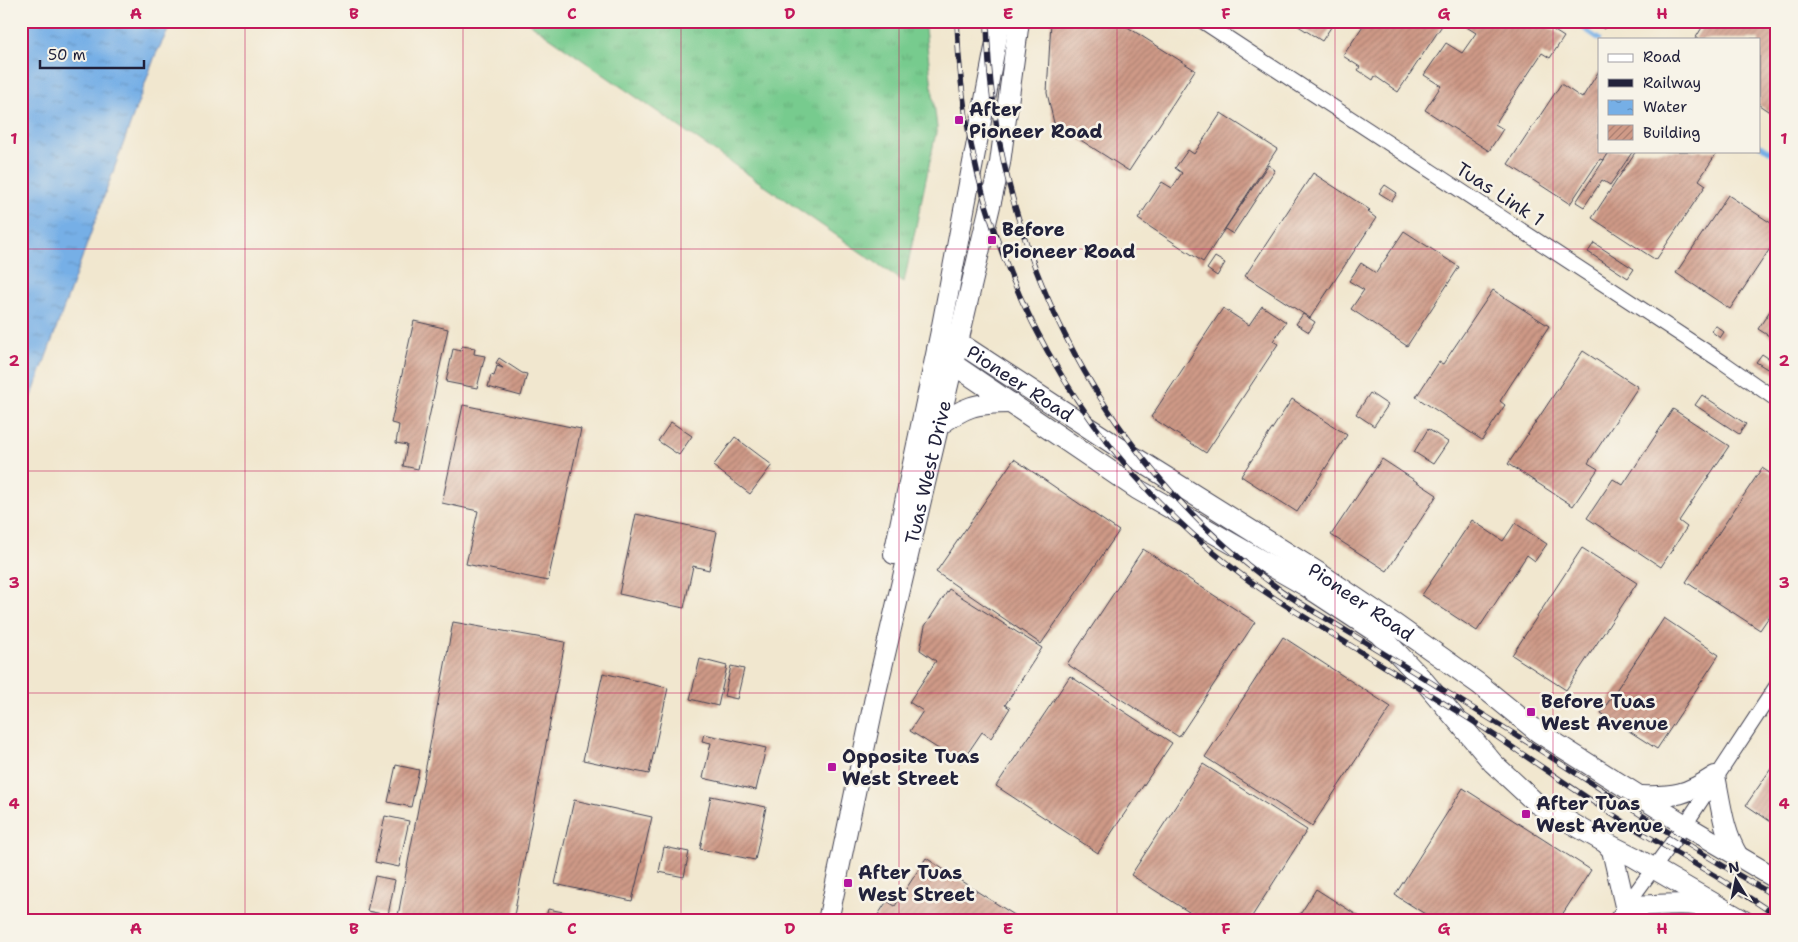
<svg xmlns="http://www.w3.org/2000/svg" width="1798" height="942" viewBox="0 0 1798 942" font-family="'Shantell Sans',sans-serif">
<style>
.grass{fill:url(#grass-tufts);stroke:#4c7664}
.water{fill:url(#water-ripples);stroke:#4c6890}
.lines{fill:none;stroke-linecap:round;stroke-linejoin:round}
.stream{stroke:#76afe6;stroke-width:4.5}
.building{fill:url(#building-hatch)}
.street-casing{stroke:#414051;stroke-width:16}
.secondary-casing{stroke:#414051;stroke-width:22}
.street{stroke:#fff;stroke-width:14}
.secondary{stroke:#fff;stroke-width:20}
.rail-casing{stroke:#22223b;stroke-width:5.5}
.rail{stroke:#f7f3e8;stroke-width:4;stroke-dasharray:11;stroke-linecap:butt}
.grid{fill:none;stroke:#c2185b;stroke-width:1;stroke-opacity:0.55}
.poi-dot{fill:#b5179e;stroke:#f7f3e8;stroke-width:2}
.labels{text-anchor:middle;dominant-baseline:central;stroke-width:5;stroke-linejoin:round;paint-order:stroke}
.poi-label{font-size:19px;font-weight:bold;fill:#22223b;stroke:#f7f3e8;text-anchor:start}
.street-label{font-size:19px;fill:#22223b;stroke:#f7f3e8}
.neatline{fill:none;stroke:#c2185b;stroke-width:2}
.grid-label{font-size:16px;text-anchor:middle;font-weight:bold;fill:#c2185b}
</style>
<defs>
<pattern id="grass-tufts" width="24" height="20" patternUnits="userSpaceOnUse" patternTransform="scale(1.25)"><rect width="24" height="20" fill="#77cb8e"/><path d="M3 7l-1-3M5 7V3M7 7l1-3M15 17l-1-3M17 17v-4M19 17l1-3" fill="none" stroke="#67ae7b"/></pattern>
<pattern id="water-ripples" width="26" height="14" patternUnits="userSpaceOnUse" patternTransform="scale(1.25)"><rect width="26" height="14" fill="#76afe6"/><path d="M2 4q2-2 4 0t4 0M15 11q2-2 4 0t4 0" fill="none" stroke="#608ebc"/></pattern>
<pattern id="building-hatch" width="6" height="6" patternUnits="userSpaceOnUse" patternTransform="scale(1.25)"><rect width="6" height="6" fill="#cf9a87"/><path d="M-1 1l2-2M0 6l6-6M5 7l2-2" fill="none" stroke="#a87d70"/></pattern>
</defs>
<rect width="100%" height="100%" fill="#f7f3e8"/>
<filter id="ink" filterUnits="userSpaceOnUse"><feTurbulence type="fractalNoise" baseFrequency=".02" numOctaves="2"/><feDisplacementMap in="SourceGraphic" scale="10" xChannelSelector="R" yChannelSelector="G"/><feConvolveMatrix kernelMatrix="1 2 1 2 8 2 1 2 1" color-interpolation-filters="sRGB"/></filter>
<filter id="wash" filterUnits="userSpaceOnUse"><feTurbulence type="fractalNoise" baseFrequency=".0096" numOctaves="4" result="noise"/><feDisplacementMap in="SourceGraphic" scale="20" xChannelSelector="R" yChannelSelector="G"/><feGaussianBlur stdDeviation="1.12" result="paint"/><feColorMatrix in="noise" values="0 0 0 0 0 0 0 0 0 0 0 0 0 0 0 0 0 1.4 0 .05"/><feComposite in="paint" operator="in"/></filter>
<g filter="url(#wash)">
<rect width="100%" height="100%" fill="#f1e7cf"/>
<path class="grass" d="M526,21h398l13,107 -33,154z"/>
<path class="water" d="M21,21h152l-18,35 -134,370z"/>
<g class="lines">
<path class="stream" d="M1572,21l27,18
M1759,145l18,11"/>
</g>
<g id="blocks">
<path class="building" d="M1051,21h67l77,49 -66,101 -75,-48 -7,-30z
M1282,21h53l-13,20 -30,-19 -2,4z
M1366,21h79l-47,71 -23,-16 -2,4 -15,-10 2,-3 -17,-11z
M1457,21h82l25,16 -14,21 -8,-5 -47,71 8,5 -14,22 -64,-41 16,-24 -17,-11 22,-32 16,10 14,-20z
M1591,21h18l-5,8z
M1706,21h71v96l-18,-12v-66h-64z
M1599,71v80h10l-6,9 -3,-1 -30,45 -62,-40 53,-80 21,14z
M1221,113l56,36 -74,113 -65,-43 24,-37 10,6 10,-15 -7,-5 13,-18 6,4z
M1610,151h23l-23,34 -8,-5 -18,27 -8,-5z
M1636,151h82l-19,29 7,5 -50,75 -64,-42z
M1268,165l7,5 -42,64 -8,-5z
M1313,173l57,37 -2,2 8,6 -66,100 -65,-42z
M1385,185l12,8 -5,8 -13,-8z
M1728,195l49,32v11l-47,71 -54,-36z
M1404,231l55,36 -52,79 -56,-37 13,-19 -15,-9 12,-18 15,10z
M1594,243l40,26 -6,9 -40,-26z
M1215,257l10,6 -8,13 -10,-7z
M1493,290l56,36 -49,75 5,4 -23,35 -66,-43 23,-35 4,2z
M1777,300v41l-19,-12z
M1262,306l24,16 -13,19 5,3 -72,109 -55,-36 72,-109 26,17z
M1303,314l12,8 -6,10 -13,-8z
M414,321l34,8 -30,140 -15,-3 4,-21 -11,-2 3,-18 -8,-2z
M1715,325l9,7 -4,6 -9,-7z
M462,346l13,2 -1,6 11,2 -8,32 -31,-6 7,-33 8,2z
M1583,351l55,36 -50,76 10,6 -25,37 -65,-42z
M1762,354l15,10v11l-21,-13z
M499,358l23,15 5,1 -6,22 -33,-9 3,-12 3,1 3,-10 6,2 -7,-5z
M1370,393l18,12 -14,21 -18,-12z
M1702,395l44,29 -7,10 -44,-29z
M1292,399l55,36 -50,77 -56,-36z
M463,405l118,24 -33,152 -82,-17 12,-53 -36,-8z
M1673,409l56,37 -50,75 8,6 -26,40 -74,-49 26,-39 10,6z
M671,422l21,14 -13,19 -21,-14z
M1428,429l20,13 -15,22 -19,-12z
M735,437l37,28 -22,29 -37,-28z
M1014,459l105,72 -78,113 -105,-72z
M1382,459l55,36 -50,76 -56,-36z
M1762,468l15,10v127l-17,25 -74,-48z
M636,514l81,18 -8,38 -16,-4 -9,42 -65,-14z
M1472,520l31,21 12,-18 32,21 -12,17 -8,-6 -50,76 -55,-36z
M1582,548l55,35 -71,107 -54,-35z
M1143,549l112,73 -76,115 -112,-73z
M949,589l93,59 -37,57 5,3 -19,30 -9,-6 -21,31 -51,-32 13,-20 -14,-9 27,-41 -16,-11 5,-24z
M1664,618l55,37 -62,94 -56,-36z
M453,622l112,20 -52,279h-116z
M1283,637l108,70 -79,119 -107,-69z
M700,659l27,7 -9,40 -28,-7z
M731,666l13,3 -7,30 -13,-3z
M603,673l65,15 -19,86 -66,-14z
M1070,676l102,67 -74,110 -102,-67z
M704,734l62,14 -10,42 -53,-12 8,-35 -9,-2z
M1777,760v66l-31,-21z
M1203,764l104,66 -58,91h-46l-72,-46z
M396,765l23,5 -8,37 -23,-5z
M1463,788l128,82 -33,51h-122l-41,-26z
M711,796l55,11 -11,53 -55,-11z
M574,800l78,17 -20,84 -77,-17z
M385,816l24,5 -10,46 -24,-5z
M664,847l25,5 -5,25 -25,-5z
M926,858l52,34 46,29h-150l13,-20 8,5z
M375,876l20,4 -7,35 -21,-4z
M1316,889l50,32h-70z
M548,909l55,11v1h-58z"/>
</g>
</g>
<g filter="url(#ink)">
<use href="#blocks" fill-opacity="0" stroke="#414051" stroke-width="1"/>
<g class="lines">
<g class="street-casing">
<path id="street" d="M1202,21l522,342 53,37
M1615,921l70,-96 92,-140"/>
</g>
<g class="secondary-casing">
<g id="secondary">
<path id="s1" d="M941,331l177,116 201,126 74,50 86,61 59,48 147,93 92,54"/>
<path d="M937,349l16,15 184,125 169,97 73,48 45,47 69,82 43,40 70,40 28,14 110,64"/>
<path d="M937,427c28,-21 38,-24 74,-24"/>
<path d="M894,554l47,-223 59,-310"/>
<path d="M1640,796c35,1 46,-1 75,-20 6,28 8,56 23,80"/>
<path d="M1606,843l6,7 13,56c29,0 58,-5 87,2"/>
<path id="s2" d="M828,921l49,-233 123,-525 19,-142"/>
</g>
</g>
<use href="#street" class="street"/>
<use href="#secondary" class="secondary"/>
<g class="rail-casing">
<path id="rail" d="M957,21c6,213 106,413 273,545 32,26 67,46 102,68 44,27 87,54 131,81 53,33 103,70 155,103 31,20 63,37 94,56 22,13 43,28 65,42
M987,21c4,218 109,432 284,562 23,18 50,32 74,47 50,30 100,61 150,92 94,58 185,121 282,175"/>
</g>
<use href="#rail" class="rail"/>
</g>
</g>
<path class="grid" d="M245,21v900M463,21v900M681,21v900M899,21v900M1117,21v900M1335,21v900M1553,21v900M21,249h1756M21,471h1756M21,693h1756"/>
<g class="poi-dot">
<rect x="954" y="115" width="10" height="10" rx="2.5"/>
<rect x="987" y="235" width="10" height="10" rx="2.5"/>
<rect x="1526" y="707" width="10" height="10" rx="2.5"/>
<rect x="827" y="762" width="10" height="10" rx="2.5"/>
<rect x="1521" y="809" width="10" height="10" rx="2.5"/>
<rect x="843" y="878" width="10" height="10" rx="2.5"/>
</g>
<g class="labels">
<g class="poi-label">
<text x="969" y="109">After<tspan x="969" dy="22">Pioneer Road</tspan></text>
<text x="1002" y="229">Before<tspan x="1002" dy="22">Pioneer Road</tspan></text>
<text x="1541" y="701">Before Tuas<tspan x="1541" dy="22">West Avenue</tspan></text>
<text x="842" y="756">Opposite Tuas<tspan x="842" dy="22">West Street</tspan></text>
<text x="1536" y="803">After Tuas<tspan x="1536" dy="22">West Avenue</tspan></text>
<text x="858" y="872">After Tuas<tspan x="858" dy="22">West Street</tspan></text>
</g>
<g class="street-label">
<text transform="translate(1500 194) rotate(33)">Tuas Link 1</text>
<text stroke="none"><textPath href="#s1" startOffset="95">Pioneer Road</textPath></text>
<text stroke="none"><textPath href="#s2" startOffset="460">Tuas West Drive</textPath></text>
<text stroke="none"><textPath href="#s1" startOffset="500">Pioneer Road</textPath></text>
</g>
</g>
<rect width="1798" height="942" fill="none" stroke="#f7f3e8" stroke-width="55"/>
<rect x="1598" y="38" width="162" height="115" fill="#f7f3e8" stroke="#a29fa3"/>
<rect x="1608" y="54" width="25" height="8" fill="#ffffff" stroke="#a29fa3"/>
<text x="1643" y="62" font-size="15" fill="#22223b">Road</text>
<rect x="1608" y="79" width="25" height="8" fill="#22223b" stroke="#a29fa3"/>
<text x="1643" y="88" font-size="15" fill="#22223b">Railway</text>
<rect x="1608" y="100" width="25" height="15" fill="url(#water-ripples)" stroke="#a29fa3"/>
<text x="1643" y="112" font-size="15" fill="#22223b">Water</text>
<rect x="1608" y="125" width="25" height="15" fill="url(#building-hatch)" stroke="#a29fa3"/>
<text x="1643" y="138" font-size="15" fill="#22223b">Building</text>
<g transform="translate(1736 880) rotate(350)" stroke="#f7f3e8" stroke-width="4" paint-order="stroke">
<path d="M0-4L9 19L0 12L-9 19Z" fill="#22223b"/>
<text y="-8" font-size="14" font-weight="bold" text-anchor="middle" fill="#22223b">N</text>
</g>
<path d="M40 60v8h104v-8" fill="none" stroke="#22223b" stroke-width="2.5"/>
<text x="48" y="60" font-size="15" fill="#22223b" stroke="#f7f3e8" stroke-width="4" paint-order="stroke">50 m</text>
<rect x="28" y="28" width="1742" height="886" class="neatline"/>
<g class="grid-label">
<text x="136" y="19">A</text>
<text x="354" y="19">B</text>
<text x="572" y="19">C</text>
<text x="790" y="19">D</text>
<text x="1008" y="19">E</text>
<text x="1226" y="19">F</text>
<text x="1444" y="19">G</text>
<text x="1662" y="19">H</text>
<text x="14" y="144">1</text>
<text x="1784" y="144">1</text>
<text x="14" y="366">2</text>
<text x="1784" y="366">2</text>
<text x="14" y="588">3</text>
<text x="1784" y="588">3</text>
<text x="14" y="809">4</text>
<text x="1784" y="809">4</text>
<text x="136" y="934">A</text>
<text x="354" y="934">B</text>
<text x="572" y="934">C</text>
<text x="790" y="934">D</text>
<text x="1008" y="934">E</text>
<text x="1226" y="934">F</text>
<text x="1444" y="934">G</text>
<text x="1662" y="934">H</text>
</g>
</svg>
